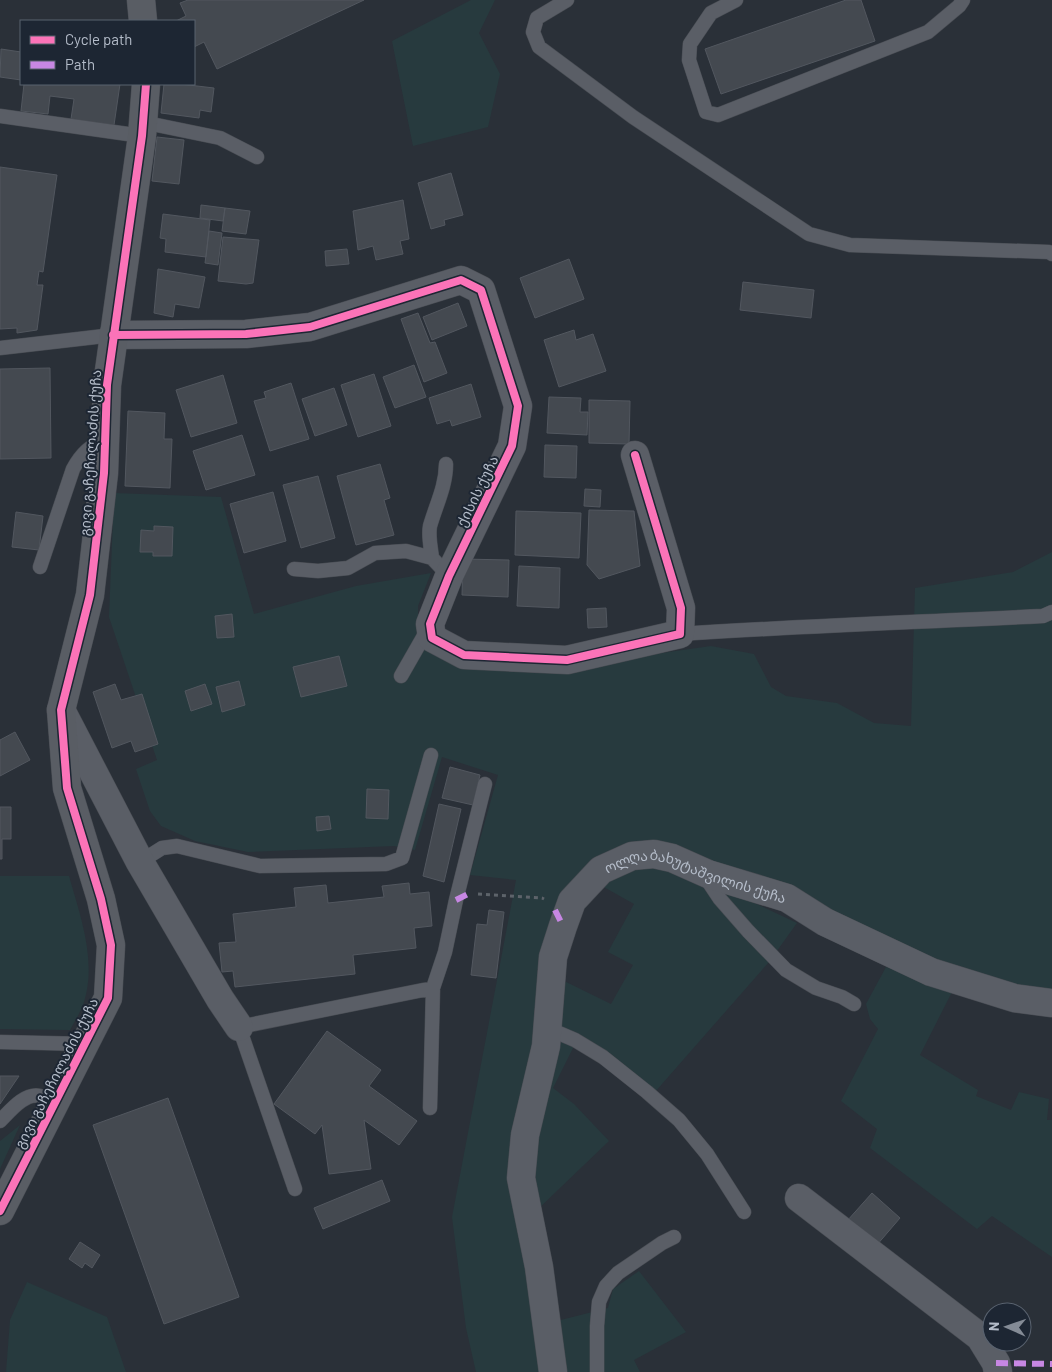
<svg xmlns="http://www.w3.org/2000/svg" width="1052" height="1372" viewBox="0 0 1052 1372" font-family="Barlow,'Noto Sans Georgian',sans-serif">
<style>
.green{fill:#273a3e}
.building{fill:#444950;stroke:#52575f}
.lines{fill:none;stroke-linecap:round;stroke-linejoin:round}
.lane-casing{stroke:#484c53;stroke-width:15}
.street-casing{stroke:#484c53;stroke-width:29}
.secondary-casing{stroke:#484c53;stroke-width:29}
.path{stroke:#5d636a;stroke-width:3;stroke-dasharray:4 4;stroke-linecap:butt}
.lane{stroke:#5a5e66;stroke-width:14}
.street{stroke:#5a5e66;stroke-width:28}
.secondary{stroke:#595d64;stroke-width:28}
.quiet{stroke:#c787e3;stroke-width:6;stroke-dasharray:12 6;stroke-linecap:butt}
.cycleway-casing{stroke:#1d2633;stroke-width:11}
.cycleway{stroke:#fb73b8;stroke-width:8}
.labels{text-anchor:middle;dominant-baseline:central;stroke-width:4;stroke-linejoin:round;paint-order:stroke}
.street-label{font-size:14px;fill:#b4bcc9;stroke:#1d2633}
</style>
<rect width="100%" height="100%" fill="#2a3038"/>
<path class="green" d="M471,0h24l-16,33 21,41 -12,53 -75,19 -21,-105z
M114,493l107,4 33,117 102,-28 75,-13 -13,33v30l18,20 34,11h93l148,-21 43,8 17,33 15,9 51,7 37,20 37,3 4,-138 98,-16 39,-20v444l-103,-25 -220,-102 -134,-5 -51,127 -30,157 29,224h-67l-10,-44 -14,-111 64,-337 -46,-5 28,-100 -56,-18 -27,93 -21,-4 -146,6 -53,-11 -34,-15 -11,-15 -14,-42 21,-9 -48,-143z
M638,860l91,31 68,32 -28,39 -114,130 -61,-49 -37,-19 1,-46 53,26 22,-39 -25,-13 26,-48 -32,-18z
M0,876h69c11,39 28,85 15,126 -3,9 -9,19 -14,28l-70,-1z
M886,967l67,23 -33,65 58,35 -2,6 35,14 8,-18 30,7 -2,21h5v137l-60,-41 -15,13 -107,-81 7,-19 -36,-28 37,-72 -8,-10 -4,-15z
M554,1038l21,6 -22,44 21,16 35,37 -73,70 -7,-38z
M20,1125l-20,44v-28z
M639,1271l47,61 -52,28 6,12h-80l-7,-50 55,-14 5,-19z
M27,1282l80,35 19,55h-120l4,-52z"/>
<path class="building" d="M188,0h176l-147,69 -13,-27 -10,5v-26h-18l10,-5 -6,-13z
M846,0h15l14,41 -154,53 -16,-45z
M1,49l20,3v28l-21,-3z
M24,84h96l-6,41 -43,-6 3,-20 -24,-3 -2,18 -27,-3z
M164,84h16l34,4 -3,24 -11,-2 -1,8 -38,-5z
M157,137l27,3 -5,44 -27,-3z
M0,167l57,8 -14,97 -4,-1 -2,14h6l-6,45 -20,3v-5l-17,1z
M451,173l12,42 -19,5 1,5 -14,4 -13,-46z
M403,200l6,39 -9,2 3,13 -27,6 -3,-14 -15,4 -5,-39z
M201,205l24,3 -2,13 -23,-3z
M225,208l25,3 -4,23 -24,-3z
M163,214l47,6 -4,37 -41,-5 1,-13 -6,-1z
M209,231l13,2 -4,32 -13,-2z
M223,237l36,3 -6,43 -7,1 -28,-3z
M347,249l2,15 -23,2 -1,-15z
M569,259l15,40 -49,19 -15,-40z
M158,269l47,8 -6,31 -24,-4 -2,13 -19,-4z
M743,282l71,8 -3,28 -71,-8z
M458,303l9,23 -35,14 -9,-23z
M418,313l12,30 5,-1 12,31 -23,9 -23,-63z
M574,330l2,10 17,-6 13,37 -47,16 -15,-47z
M414,365l12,32 -31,11 -12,-31z
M50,368l1,90 -51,1v-90z
M374,374l17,52 -33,11 -17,-52z
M223,375l14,48 -46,14 -15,-47z
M291,383l18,56 -39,12 -16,-50 12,-3 -2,-6z
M471,384l10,33 -29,9 -2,-6 -13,4 -8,-26z
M334,388l13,37 -32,11 -13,-37z
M549,397l32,1 -1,14h8l-1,23 -40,-2z
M589,400l41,1 -1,43 -40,-1z
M128,411l37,2 -1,26h8l-2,49 -45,-2z
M242,435l13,40 -49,15 -13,-39z
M545,445l32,1 -1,32 -32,-1z
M380,464l10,34 -6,2 10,35 -38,10 -19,-69z
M318,476l17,62 -34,10 -18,-63z
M585,489l16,1 -1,17 -16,-1z
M273,492l13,49 -42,12 -14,-49z
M589,510l45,1 6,55 -41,13 -12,-14z
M516,511l65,2 -2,45 -64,-3z
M16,512l27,4 -4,34 -27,-3z
M154,526l19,1 -1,29h-19v-4h-13l1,-22 13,1z
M463,559l46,1 -1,37 -46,-2z
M519,566l41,2 -1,40 -42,-2z
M606,608l1,19 -19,1 -1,-19z
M232,614l2,23 -17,1 -2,-22z
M339,656l8,30 -46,11 -8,-30z
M239,681l6,24 -23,7 -6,-25z
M115,684l6,16 21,-6 16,50 -23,8 -4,-11 -19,7 -19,-56z
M205,684l7,20 -21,7 -6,-20z
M15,732l15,28 -30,16v-36z
M450,767l30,8 -7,30 -31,-7z
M367,789l22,1 -1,29 -22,-1z
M439,804l22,5 -17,73 -21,-6z
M0,807h11v32h-9v20h-2z
M329,816l2,13 -14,2 -1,-14z
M409,883l1,11 19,-2 3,34 -18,2 2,20 -63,7 2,19 -120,13 -2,-16 -11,1 -3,-29 17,-1 -3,-28 63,-7 -2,-19 32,-3 2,18 56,-6 -2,-11z
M489,910l15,2 -8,66 -25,-3 6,-51 10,1z
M327,1031l54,39 -12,16 48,35 -18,24 -35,-25 7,49 -42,5 -7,-49 -7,9 -41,-30z
M0,1076h19l-19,28z
M168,1098l71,199 -75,27 -71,-199z
M382,1180l8,21 -67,28 -9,-21z
M872,1193l28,25 -24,28 -29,-25z
M80,1242l20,13 -8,13 -7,-5 -3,5 -13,-9z"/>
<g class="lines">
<g class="lane-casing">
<path id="lane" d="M567,0l-30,18 -4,14 6,15 94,70 176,117 41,11 199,7 3,2
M736,0l-25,13 -21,31 -1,16 17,52 12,3 210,-83 31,-26 4,-6
M0,116l142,20
M142,122l78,16 37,19
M0,348l113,-13
M432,558c-1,-10 -4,-22 -2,-32 6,-21 16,-40 16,-62
M40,567l33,-98c7,-13 16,-24 31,-28
M294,569l24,2 30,-3 27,-15 31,-2 26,7 17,18
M680,634c121,-8 242,-12 363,-18l9,-4
M401,676l28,-49
M140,862l22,-14 15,-2 83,20 126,-2 16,-6 29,-103
M704,875l16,24 28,32 38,39 30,18 26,9 12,7
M547,1028l28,12 28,17 44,35 32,28 28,34 37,58
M0,1042l86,2
M430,1108l3,-120
M0,1121c10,-10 25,-29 40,-25 5,1 11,6 15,8
M295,1189l-56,-162 194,-39 12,-36 11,-52 29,-116
M597,1372v-46l2,-24 7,-16 12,-13 44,-30 12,-6"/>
</g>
<g class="street-casing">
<g id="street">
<path d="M113,335l133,-1 64,-7 151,-47 20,10 37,116 -6,40 -63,130 -19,48 2,14 32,17 103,5 113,-26 1,-26 -46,-153"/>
<path d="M61,710l79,152 80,137 19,28"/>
<path d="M799,1198l181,139 16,26 2,9"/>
<path id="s1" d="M553,1372l-14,-105 -18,-89 4,-43 21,-89 7,-89 10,-31 9,-25 29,-31 31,-14 22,-2 18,4 36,16 79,24 38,24 106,50 83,26 38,5"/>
</g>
</g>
<g class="secondary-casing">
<path id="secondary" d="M141,0l2,21
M0,1211l108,-213 3,-53 -10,-46 -34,-111 -6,-78 29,-115 14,-122 3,-88 35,-249 4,-52"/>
</g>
<path class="path" d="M478,894l64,4 2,1"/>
<use href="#lane" class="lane"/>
<use href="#street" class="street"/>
<use href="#secondary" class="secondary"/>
<path class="quiet" d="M456,900l14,-7
M555,910l8,16
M996,1363l56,1"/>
<g class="cycleway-casing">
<path id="cycleway" d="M113,335l133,-1 64,-7 151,-47 20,10 37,116 -6,40 -63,130 -19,48 2,14 32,17 103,5 113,-26 1,-26 -46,-153
M0,1211l108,-213 3,-53 -10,-46 -34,-111 -6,-78 29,-115 14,-122 3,-88 35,-249 4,-52"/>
</g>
<use href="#cycleway" class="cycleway"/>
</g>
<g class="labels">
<g class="street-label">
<text transform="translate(90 453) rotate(-86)">გივი გაჩეჩილაძის ქუჩა</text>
<text transform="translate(477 491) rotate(-64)">ქისის ქუჩა</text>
<text stroke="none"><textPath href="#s1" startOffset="622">ოლღა ბახუტაშვილის ქუჩა</textPath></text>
<text transform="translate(56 1073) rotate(-63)">გივი გაჩეჩილაძის ქუჩა</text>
</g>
</g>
<rect x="20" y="20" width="175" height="65" fill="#1d2633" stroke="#59626f"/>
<rect x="30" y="36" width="25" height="8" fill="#fb73b8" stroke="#59626f"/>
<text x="65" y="45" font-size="15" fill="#b4bcc9">Cycle path</text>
<rect x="30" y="61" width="25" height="8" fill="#c787e3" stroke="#59626f"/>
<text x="65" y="70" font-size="15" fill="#b4bcc9">Path</text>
<g transform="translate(1007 1327) rotate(272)"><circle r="24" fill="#1d2633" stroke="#59626f"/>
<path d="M0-4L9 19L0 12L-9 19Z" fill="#848b96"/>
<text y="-8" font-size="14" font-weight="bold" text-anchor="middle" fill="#b4bcc9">N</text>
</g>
</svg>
